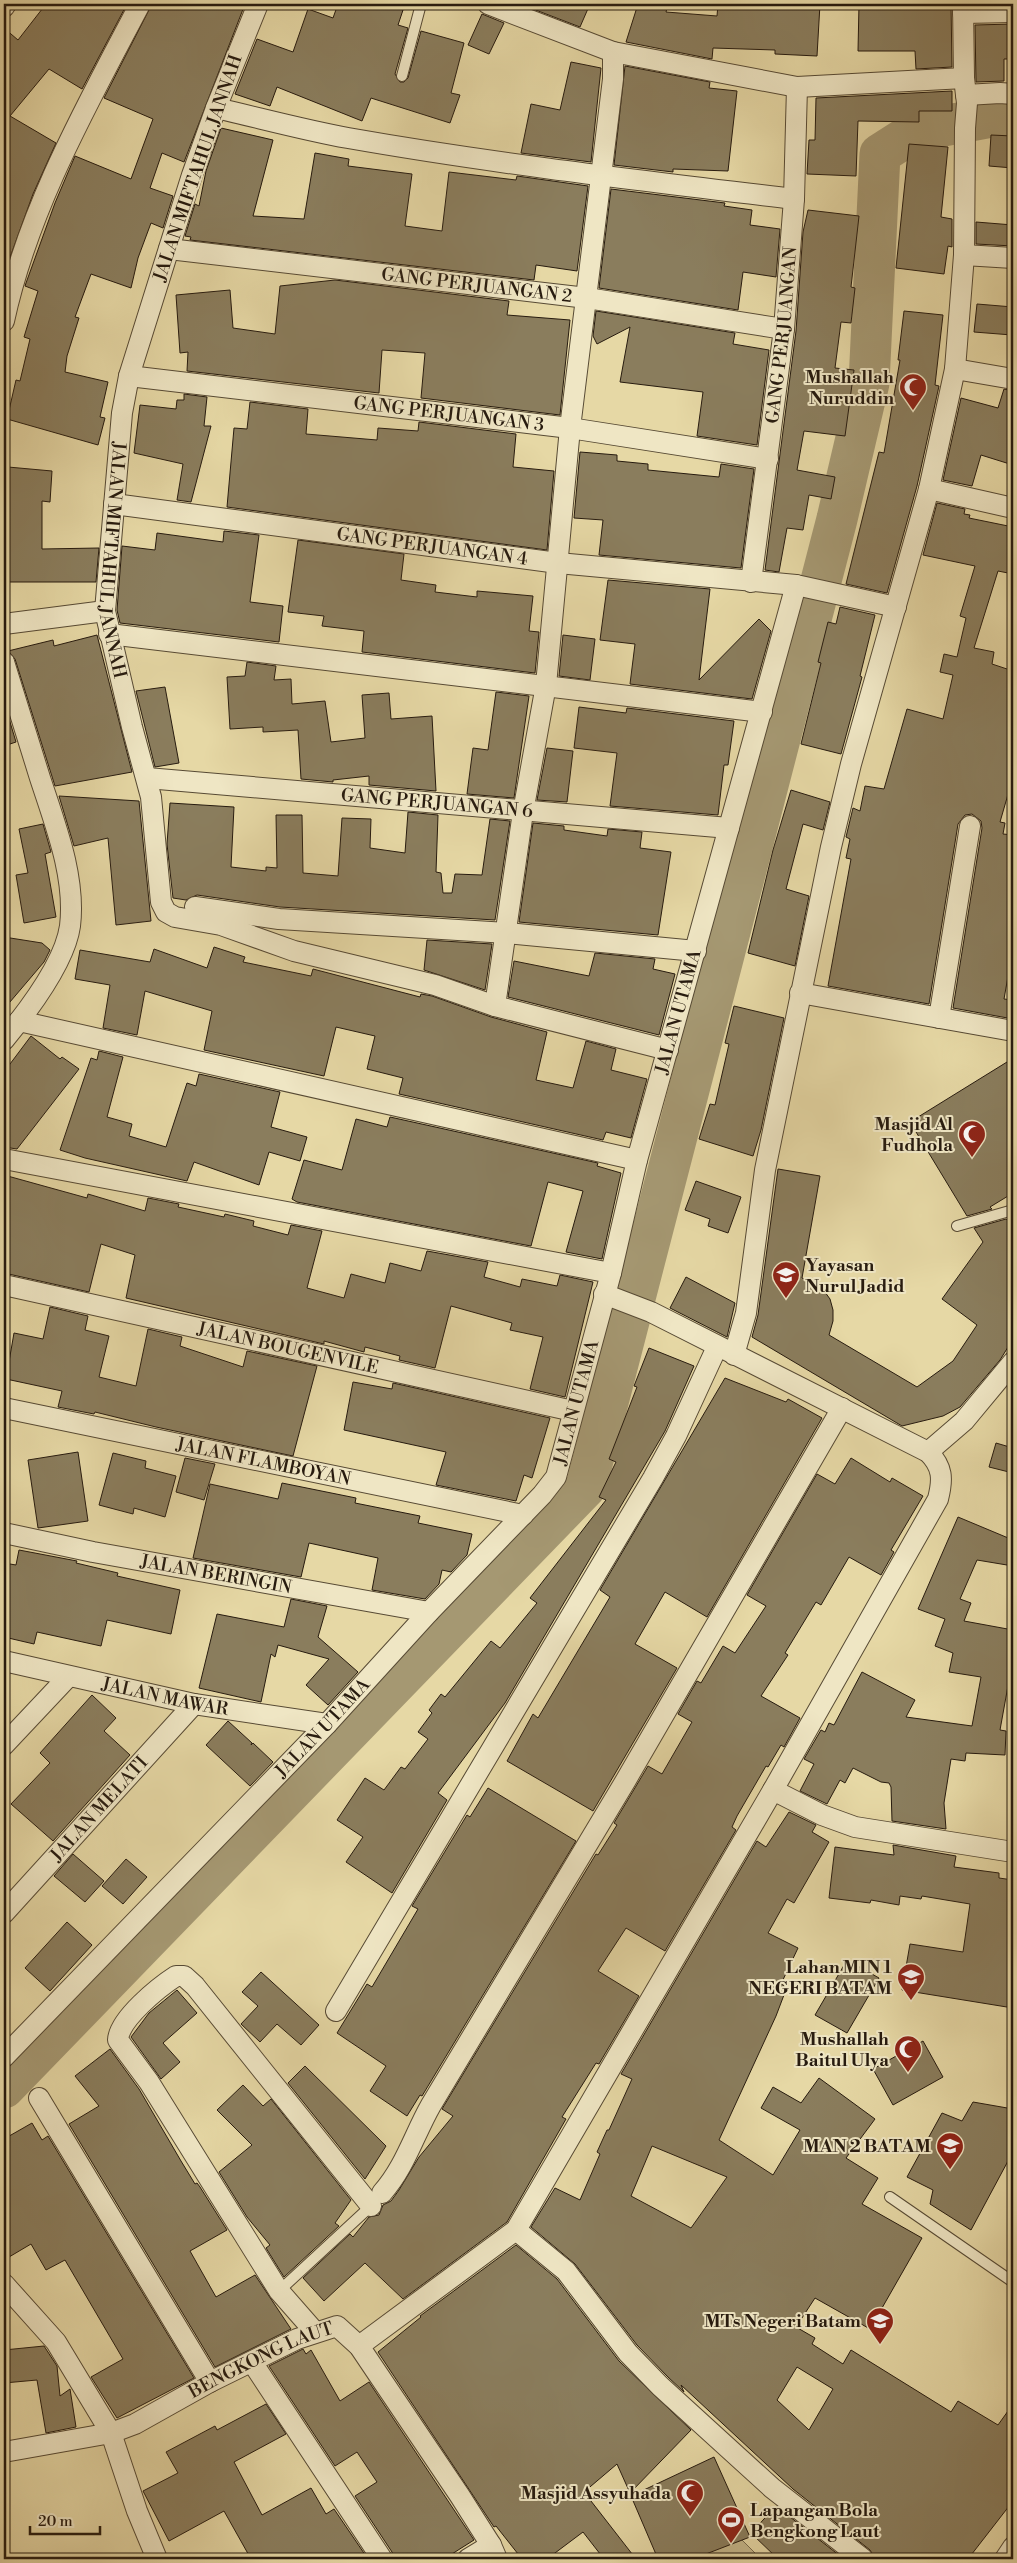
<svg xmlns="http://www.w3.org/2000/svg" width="1017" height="2563" viewBox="0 0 1017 2563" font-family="'Libre Bodoni',serif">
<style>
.green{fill:#c6b88c;stroke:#766a4e}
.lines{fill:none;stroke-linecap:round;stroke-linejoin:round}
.river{stroke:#a59872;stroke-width:41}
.building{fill:#8a7d5d;stroke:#271b0f;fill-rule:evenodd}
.service-casing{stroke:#574a34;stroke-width:12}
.minor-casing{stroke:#574a34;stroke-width:22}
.service{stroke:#efe6c4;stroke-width:10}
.minor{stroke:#efe6c4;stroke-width:20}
.labels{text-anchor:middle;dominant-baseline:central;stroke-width:4;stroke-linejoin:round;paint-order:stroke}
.street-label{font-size:18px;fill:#271b0f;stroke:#efe6c4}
.poi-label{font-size:18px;font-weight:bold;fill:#271b0f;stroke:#efe6c4;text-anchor:end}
</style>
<rect width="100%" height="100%" fill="#e6d8a5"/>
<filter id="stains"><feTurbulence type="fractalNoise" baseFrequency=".004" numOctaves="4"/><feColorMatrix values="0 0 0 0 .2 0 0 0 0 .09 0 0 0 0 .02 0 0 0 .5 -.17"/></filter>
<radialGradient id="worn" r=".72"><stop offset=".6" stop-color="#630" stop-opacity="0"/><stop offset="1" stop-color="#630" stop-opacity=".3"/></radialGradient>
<path class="green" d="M732,2530l29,29h-64z"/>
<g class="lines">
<path class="river" d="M4,2088l582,-601 251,-968 32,-136 11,-229 36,-23 97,-18"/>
</g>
<path class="building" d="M46,4h81l-45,85 -33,-20 -39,47 46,27 -23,51 -29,80v-246l14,12z
M152,4h93l-61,158 -22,-9 -12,35 23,8 -10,32 -12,-5 -13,35 -7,30 -40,-14 -16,43 4,1 -12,38 -2,16 43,10 -8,35 5,1 -7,27 -91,-26 9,-39 4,1 10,-42 -6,-2 14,-46 -13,-5 1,-3 29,-80 20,-47 56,23 22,-60 -49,-21z
M338,4h47l18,6 -5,15 10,3 -13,46 5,8h4l4,-4 13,-47 43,12 -13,50 9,2 -10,28 -79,-25 -9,23 -85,-34 -7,19 -35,-12 22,-55 36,13 15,-43 25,9z
M520,4h70l-10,23z
M638,4h30l-2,8 51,4 1,-12h102l-3,52 -42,-2v-4l-62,-2 -1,11 -86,-17z
M859,4h92l1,63 -36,2 -1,-18h-57z
M482,14l22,9 -15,31 -21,-9z
M1013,24v35h-9v22l-28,1 -1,-57z
M571,62l30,6 -10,94 -70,-9 10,-49 29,6z
M625,66l85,16 -1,6 28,3 -9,80 -55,-2v3l-59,-7z
M952,91v20h-33v11l-61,-1 -2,55 -49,-2 2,-34h6l1,-42z
M221,128l52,12 -20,76 51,3 11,-66 34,6 -1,7 64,8 -7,52 37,5 7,-59 67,8 1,-4 71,10 -11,85 -41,-6 -2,15 -344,-40 1,-3 -6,-1 10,-32 4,2 7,-35z
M991,135l22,1v32l-24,-2z
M909,144l39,3 -7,70 11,2v28l-4,-1 -4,28 -48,-6z
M611,189l114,14 -1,3 28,4 -2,15 30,4 -4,48 -33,-5 -5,38 -139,-22z
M808,210l51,6 -8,71 4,1 -4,35 -10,-1 -6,46 19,2 -9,66 -41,-5 -7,39 38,7 -4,22 -22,-4 -6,35 -16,-2 -8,44 -14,-2 31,-239 7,-99z
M976,222l37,3v21l-37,-2z
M335,280l174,21 -2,14 63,5 -10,95 -139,-17 4,-45 -43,-3 -3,43 -192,-22 1,-19 -8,1 -4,-58 54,-5 3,38 42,6 5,-48z
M977,304l36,3 -1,28 -38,-3z
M596,311l139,22 -2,11 36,6 -12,95 -60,-9 6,-44 -83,-10 10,-55 -33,17 -4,-8z
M904,311l39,4 -8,70 4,1 -22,100 -30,107 -41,-9 33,-132 5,1 16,-93h-2z
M1004,389l9,2v74l-32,-10 -9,31 -29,-6 18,-82 37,10z
M184,394l23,3 -3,29h7l-20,76 -14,-2 6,-36 -49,-11 6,-48 36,4 1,-9h7z
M250,402l58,7 -2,25 71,6 1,-12 40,3 1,-9 97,12 -3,33 41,4 -7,79 -320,-43 7,-79 13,1z
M580,452l37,3v6l31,3v6l71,7 2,-13 33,5 -13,99 -142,-13 4,-35 -29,-2z
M8,467l44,4 -2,31 -8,-1v48l57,-1 -3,34h-92v-54z
M937,503l28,6 -1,5 6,1 -1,3 44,9v47l-15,-3 -24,77 20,4 -2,12 21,7v106l-13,45 5,1 -2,11 10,1v113l-9,51 9,1v19l-60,-11 29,-180 -1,-7 -9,-7 -7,1 -7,9 -29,180 -101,-18 23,-127 -5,-1 4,-19 -4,-2 7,-29 7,3 5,-25 19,3 23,-80 36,10 10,-44 -13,-3 4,-18 13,3 9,-39 -6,-2 15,-50 -52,-11z
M224,531l35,4 -9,67 33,4 -4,36 -159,-19 -3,-13 5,-64 33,4 2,-17 66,9z
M298,540l106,14 -3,26 35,5 -1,7 42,5v-6l56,5 -4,35 10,1 -4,41 -173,-21 2,-21 -42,-5 2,-10 -36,-4z
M608,580l102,9 -11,91 60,-61 12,12 -19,68 -122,-15 5,-40 -35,-4z
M840,607l35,8 -15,61 2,1 -21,77 -40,-10 20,-81 -3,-1 10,-40 8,2z
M97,635l35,137 -77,14 -40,-127 -7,-8 45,-11 1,6z
M563,635l32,4 -5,41 -31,-4z
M247,662l29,4 -2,14 17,-1 1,25 33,-3 6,41 34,-4 -3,-43 27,-2 2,26 41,-3 4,75 -67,-6v-9l-36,4v2l-32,-3 -3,-49 -35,2v-5l-33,2 -3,-52 18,-1z
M165,687l14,76 -24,4 -19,-76z
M496,692l33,4 -15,102 -47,-4 6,-46 15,2z
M4,702l12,40 -12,4z
M579,707l47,6 1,-5 107,13 -6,44h-4l-6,50 -108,-9 7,-53 -43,-5z
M547,748l26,3 -6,51 -30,-2z
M791,790l39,12 -7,28 -20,-6 -17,65 23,7 -14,70 -47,-13 25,-103z
M59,796l80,5 12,120 -35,4 -8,-87 -34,8z
M170,803l64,4 -3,60 35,4v-4l11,1 -1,-53h26l1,58 35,3 4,-58 29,1 -1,29 35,5 3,-41 30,3 -2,57 5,1 2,20h9l3,-19 27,1 8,-56 20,2 -15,99 -215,-13 -83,-12 -11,5 -13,-2 -6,-54z
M533,823l31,3v4l43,6 1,-7 34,3 -2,16 31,4 -13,83 -139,-13z
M43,824l8,28 -6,2 11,63 -32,6 -8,-48 12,-2 -9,-44z
M4,937l38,6 8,7 -6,12 -40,47z
M427,940l65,4 -7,46 -61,-20z
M214,947l31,10 -2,5 68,14 2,-7 107,28 1,-3 11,2 59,21 56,15 -11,48 37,8 13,-47 30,8 -5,21 36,9 -16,59 -25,-6 -3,8 -204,-46 4,-16 -36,-9 8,-33 -39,-9 -12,49 -120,-26 8,-39 -67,-20 -8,44 -34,-7 7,-43 -35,-6 5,-29 70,12 4,-13 53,19z
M595,953l60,6 -2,10 22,5 -16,61 -151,-38 6,-36 75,15z
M734,1006l50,12 -23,112 -8,26 -54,-17 11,-35 5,1 14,-61 -4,-1z
M31,1036l29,23 2,-2 17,12 -62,80 -13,-2v-75z
M99,1051l24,6 -16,60 25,7 -3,12 37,11 21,-64 9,3 3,-12 81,18 -9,35 36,10 -7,24 -31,-9 -10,33 -65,-23 -7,19 -102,-23 -25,-8 31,-92 6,2z
M1007,1062l6,10v121l-23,14 2,2 -25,7 -57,-94z
M390,1117l208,46 -1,3 24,7 -19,86 -36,-7 17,-61 -35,-9 -17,64 -234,-44 -5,-3 12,-39 38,10 14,-51 31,8z
M778,1169l42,7 -18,102 20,10 8,11 3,11v11l-4,14 88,52 36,-26 24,-36 -35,-26 41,-57 -9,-14 32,-9 7,6v114l-13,21 -40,47 -17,9 -41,10 -150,-89 6,-22z
M4,1175l83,23 1,-4 57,17 3,-13 31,6 -1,3 46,10 1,-3 29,7 -1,5 35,9 3,-10 31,6 -15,57 37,10 7,-24 34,9 5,-20 31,8 6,-20 61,11 -4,15 36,10 2,-8 35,7 3,-11 33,7 -28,115 -35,-8 13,-52 -33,-7 2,-7 -61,-17 -16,62 -36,-8 1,-4 -35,-9 -1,5 -40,-11v3l-198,-46 9,-43 -34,-11 -12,48 -85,-19z
M696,1181l45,16 -13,36 -20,-7 2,-7 -25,-9z
M686,1277l49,26 -8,34 -57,-29z
M50,1307l38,9 -3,14 24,6 -10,41 37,9 12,-57 34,8 -2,9 63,21 4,-16 70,15 -24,90 -137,-29 -61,-15 -1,2 -36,-7 4,-16 -56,-12 8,-46 29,6z
M649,1348l45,18 -29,65 -160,272 -67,90 9,7 -55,93 -46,-31 17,-25 -26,-17 28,-42 19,12 17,-23 4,2 23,-30 -10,-7 14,-19 -3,-3 12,-16 4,3 46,-56 9,7 37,-45 -7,-5 76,-98 -7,-3 17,-35 -7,-3 28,-72 -3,-1z
M725,1378l61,24 2,-3 34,19 -115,199 -42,-25 -30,52 42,24 -84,143 -86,-50 26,-47 5,4 72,-121 -10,-7z
M353,1382l39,7 1,-6 157,35 -18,60 -8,-3 -8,26 -80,-16 10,-33 -102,-22z
M996,1443l17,5v25l-24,-6z
M78,1452l10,69 -50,7 -10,-68z
M113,1453l33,8 -1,7 31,8 -11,41 -31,-9 -1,6 -34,-9z
M185,1458l30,6 -11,36 -28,-8z
M851,1458l39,24 2,-4 31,18 -32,54 3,2 -13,23 -32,-18 -28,48 -5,-3 -31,51 3,2 -27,41 39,22 -16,29 -3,-2 -13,22 -2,-1 -29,50 -5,11 4,3 -71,121 -39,-23 -28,43 41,25 -40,68 -3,-1 -34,54 4,2 -59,103 -104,77 -38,-36 -41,38 -21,-23 47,-44 3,3 16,-20 10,-2 4,-10 8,-4 8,-11 20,-33 34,-41 -11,-7 154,-255 2,1 19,-30 -3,-2 34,-57 14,8 30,-52 -14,-8 19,-33 4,2 22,-37 12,7 31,-47 -19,-11 70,-121 18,10z
M282,1483l74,15 -1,5 65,13 -2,7 54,11 -5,21 -16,17 -9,-2 -3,14 -14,15 -53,-9 6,-32 -69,-15 -8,34 -108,-19 17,-74 68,15z
M958,1517l55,23v26l-36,-6 -17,39 11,4 -7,18 49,9v28l-13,72 6,1 -1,24 -39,-2 -1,8 -14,-2 -7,44 2,26 -54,-8 -1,-34 -2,-4 -8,-1 -28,-14 -8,15 -5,-3 -13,24 -27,-13 14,-27 -10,-5 17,-29 4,2 4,-9 5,2 28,-53 53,28 -9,17 66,9 9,-49 -32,-5 4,-19 -18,-7 10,-27 -27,-10z
M19,1550l58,11 -1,2 42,10 -1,3 63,14 -9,44 -64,-14 -6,26 -64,-14 -3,12 -30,-7v-74l12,2z
M291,1599l36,7 -9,31 40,35 -30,33 -22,-20 23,-26 -51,-14 -3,12 -4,-3 -10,48 -62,-14 18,-74 67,13z
M92,1695l24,23 -12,13 26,24 -77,86 -42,-37 39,-41 -10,-10z
M228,1721l24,22 -1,2 2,-2 20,19 -23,24 -44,-41z
M488,1788l88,53 -154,255 -2,-1 -13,21 -37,-25 16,-25 -49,-33 30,-49 5,3 46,-78 -6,-3 55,-91 3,2z
M789,1812l27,13 -4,7 17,10 -35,61 -7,-4 -19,34 30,15 -17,36 6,3 -11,29 -57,124 54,35 27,-45 -39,-22 12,-21 28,16 18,-25 56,41 -29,39 32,20 -16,26 60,34 -52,91 -55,-31 -19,29 19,11 -3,6 31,20 8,-14 100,62 7,-11 40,24 15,-21v97l-45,58h-93l-5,-9 -77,-61 -112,-104 3,7 -16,-15 -31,-32 -62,-81 -44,-37 24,-39 25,12 20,-46 -3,-2 10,-22h2l23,-51 -11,-5 136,-233 9,6zM652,2146l75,31 -36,51 -60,-32zM797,2367l36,22 -24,41 -32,-30z
M893,1845l63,11 -2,11 45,6v5l14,2v128l-111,-18 8,-46 53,8 7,-48 -48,-8 -1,3 -21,-3 -1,9 -28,-5 -1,3 -41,-5 6,-51 59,8z
M73,1854l31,27 -19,21 -31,-26z
M126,1859l21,18 -24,27 -21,-18z
M67,1922l25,23 -42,46 -25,-23z
M847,1960l32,18 -32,55 -32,-18z
M261,1972l58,53 -18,20 -24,-21 -17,18 -19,-18 17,-18 -16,-14z
M177,1990l20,23 -34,30 17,19 -19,17 -30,-42 18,-24z
M923,2041l20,36 -50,28 -20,-36z
M110,2049l29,40 42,72 14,23 2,-1 3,4 27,43 -37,21 26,46 39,-22 36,54 -76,38 -146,-243 30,-18 -24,-30z
M305,2066l81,80 -21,33 -77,-96z
M243,2085l20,21 8,-7 80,101 -16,23 4,3 -55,51 -18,-29 4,-3 -23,-28 -28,-45 33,-27 -35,-35z
M973,2102l40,7v53l-5,-1 -37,69 -41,-26 3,-14 -26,-13 35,-64 20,8z
M32,2123l10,17 6,-4 146,242 -77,40 -26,-41 32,-18 -58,-99 -19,10 -15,-26 -27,16v-121z
M516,2245l41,34 62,82 72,69 -61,63 -13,-29 -33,28 52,67h-32l-21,-27 -36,27h-25l-26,-33 -2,1 -116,-175 43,-35 -1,-1z
M44,2346l13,20 3,30 10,-7 6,38 -30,6 -9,-53 -33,3v-33z
M303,2349l3,5 5,-4 29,51 29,-19 105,158 -30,19h-50l-2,-7 -37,-56 22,-14 -20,-30 -22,14 -66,-100z
M266,2404l20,30 -52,28 28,53 49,-27 15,26 8,-5 34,50h-117l-27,-48 -55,30 -26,-50 35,-18 -12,-21 49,-26 2,4z
M714,2457l36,80 -57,22h-35l-27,-63z
M776,2506l68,53h-66l-27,-26z"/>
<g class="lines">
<g class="service-casing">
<path id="service" d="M402,76l19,-72
M957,1226l56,-16
M890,2197l123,85
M279,2291l93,-86"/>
</g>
<g class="minor-casing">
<g id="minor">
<path id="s1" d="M258,4l-42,104 -24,67 -63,201 -7,37 -17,198 27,116 19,70 10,105 5,10 9,5 46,8 73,26 141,34 60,21"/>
<path d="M488,4l125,48 184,35 167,-9"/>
<path d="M4,7l2,-3"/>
<path d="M963,13l50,-1"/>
<path d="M613,52v27l-43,349 -24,257 -23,127 -28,194 173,44"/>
<path d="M966,95l34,-2 13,1"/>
<path d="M216,108c44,10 88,22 132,30 148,26 297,43 446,61"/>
<path id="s2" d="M169,249l418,49 197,31"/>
<path d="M964,255l49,3"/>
<path d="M4,321c24,-112 83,-216 136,-317"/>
<path d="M955,369l58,10"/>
<path id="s3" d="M129,376l441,52 198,31"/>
<path d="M929,489l84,19"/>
<path id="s4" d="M114,504l444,59 238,22 100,22"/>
<path id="s5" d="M751,582l33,-253 10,-130 3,-112"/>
<path d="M4,624l101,-13"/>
<path d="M109,634l653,78"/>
<path d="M4,662c12,39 24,78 36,116 15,46 36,99 30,148 -5,37 -43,86 -66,114"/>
<path id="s6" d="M147,778l582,50"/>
<path d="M195,907l84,12 228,14 189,18"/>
<path d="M800,993l213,38"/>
<path d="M939,1018l31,-192"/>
<path d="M19,1021l618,139"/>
<path d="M4,1159l607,114"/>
<path id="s7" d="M4,1285l569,126"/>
<path d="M734,1355l12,-42 19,-143 66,-323 20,-83 78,-275 26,-120 9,-114 1,-127 2,-25 -3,-25 -1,-74"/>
<path id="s8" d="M4,1408l519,107"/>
<path d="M928,1452l36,-31 49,-59"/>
<path id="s9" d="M4,1533l89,19 336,60"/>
<path id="s10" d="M4,1661l190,43 133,20"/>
<path d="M4,1745l64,-68"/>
<path d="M773,1790l49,25 33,12 158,25"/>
<path id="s11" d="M4,1913l190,-209"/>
<path d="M336,2011l317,-533 23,-42 41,-89"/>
<path id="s12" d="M4,2057l323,-333 102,-112 113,-117 14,-18 55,-204 26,-113 159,-575"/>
<path d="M39,2098l171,284"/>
<path d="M382,2193c23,-26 32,-58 49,-88l195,-325 216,-372"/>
<path d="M516,2230l50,41 62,82 32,33 112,102 91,71"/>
<path d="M4,2284l52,58 55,91 26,78 20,48"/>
<path d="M315,2332l-36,-41 -130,-209 -31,-42c1,-21 41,-53 58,-64h8l11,10 176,220"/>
<path d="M359,2346l157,-116 257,-440 165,-291c5,-20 5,-32 -10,-47l-277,-140 -47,-18"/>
<path d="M252,2362l130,197"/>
<path id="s13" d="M4,2452l107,-19 24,-9 75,-42 87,-43 40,-13 22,20 101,150 31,49 6,14"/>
<path d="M468,2559l23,-14"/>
<path d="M1005,2559l8,-12"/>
</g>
</g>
<use href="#service" class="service"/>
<use href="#minor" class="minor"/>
</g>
<defs>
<g id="mosque-pin" transform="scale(1.4375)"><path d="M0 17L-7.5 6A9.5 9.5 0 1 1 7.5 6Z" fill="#8f2418" stroke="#efe6c4"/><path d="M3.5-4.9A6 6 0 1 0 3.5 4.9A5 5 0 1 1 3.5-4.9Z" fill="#fff"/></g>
<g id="school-pin" transform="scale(1.4375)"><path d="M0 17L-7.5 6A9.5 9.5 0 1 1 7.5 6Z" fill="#8f2418" stroke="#efe6c4"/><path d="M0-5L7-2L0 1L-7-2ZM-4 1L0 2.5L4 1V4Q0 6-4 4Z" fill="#fff"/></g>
<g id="stadium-pin" transform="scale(1.4375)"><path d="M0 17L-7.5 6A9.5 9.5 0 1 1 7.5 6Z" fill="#8f2418" stroke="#efe6c4"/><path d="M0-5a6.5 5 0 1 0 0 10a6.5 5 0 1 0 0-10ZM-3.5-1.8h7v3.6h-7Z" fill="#fff"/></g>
</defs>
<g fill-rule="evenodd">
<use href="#mosque-pin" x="913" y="387"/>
<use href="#mosque-pin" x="972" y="1134"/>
<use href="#school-pin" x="786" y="1275"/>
<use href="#school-pin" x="911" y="1977"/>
<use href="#mosque-pin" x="908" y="2049"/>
<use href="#school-pin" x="950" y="2146"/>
<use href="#school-pin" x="880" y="2321"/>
<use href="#mosque-pin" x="690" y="2493"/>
<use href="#stadium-pin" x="731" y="2520"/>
</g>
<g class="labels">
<g class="street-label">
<text transform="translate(198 168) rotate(-71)">JALAN MIFTAHUL JANNAH</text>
<text stroke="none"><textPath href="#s2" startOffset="310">GANG PERJUANGAN 2</textPath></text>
<text stroke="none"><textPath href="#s5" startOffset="249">GANG PERJUANGAN</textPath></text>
<text stroke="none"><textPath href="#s3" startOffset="322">GANG PERJUANGAN 3</textPath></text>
<text stroke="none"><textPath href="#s4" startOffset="321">GANG PERJUANGAN 4</textPath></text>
<text stroke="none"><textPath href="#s1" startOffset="580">JALAN MIFTAHUL JANNAH</textPath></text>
<text stroke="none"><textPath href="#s6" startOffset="291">GANG PERJUANGAN 6</textPath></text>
<text stroke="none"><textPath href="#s12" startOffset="1282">JALAN UTAMA</textPath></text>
<text stroke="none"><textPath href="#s7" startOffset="291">JALAN BOUGENVILE</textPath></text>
<text stroke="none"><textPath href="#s12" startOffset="878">JALAN UTAMA</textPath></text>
<text stroke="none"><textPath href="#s8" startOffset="265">JALAN FLAMBOYAN</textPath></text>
<text stroke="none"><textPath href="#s9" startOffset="216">JALAN BERINGIN</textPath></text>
<text stroke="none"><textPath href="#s10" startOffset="165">JALAN MAWAR</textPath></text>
<text stroke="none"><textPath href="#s12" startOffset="458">JALAN UTAMA</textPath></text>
<text stroke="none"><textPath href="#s11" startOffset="141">JALAN MELATI</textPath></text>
<text stroke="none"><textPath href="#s13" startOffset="276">BENGKONG LAUT</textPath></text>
</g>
<g class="poi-label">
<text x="894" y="377">Mushallah<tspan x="894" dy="21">Nuruddin</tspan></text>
<text x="953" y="1124">Masjid Al<tspan x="953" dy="21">Fudhola</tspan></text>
<text x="805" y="1265" text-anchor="start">Yayasan<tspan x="805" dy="21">Nurul Jadid</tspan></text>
<text x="892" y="1967">Lahan MIN 1<tspan x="892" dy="21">NEGERI BATAM</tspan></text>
<text x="889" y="2039">Mushallah<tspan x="889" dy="21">Baitul Ulya</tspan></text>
<text x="931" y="2146">MAN 2 BATAM</text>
<text x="861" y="2321">MTs Negeri Batam</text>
<text x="671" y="2493">Masjid Assyuhada</text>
<text x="750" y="2510" text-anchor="start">Lapangan Bola<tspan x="750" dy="21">Bengkong Laut</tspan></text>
</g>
</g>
<rect width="1017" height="2563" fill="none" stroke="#e6d8a5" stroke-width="20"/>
<rect x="5" y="5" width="1007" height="2553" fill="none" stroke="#271b0f" stroke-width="2.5"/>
<rect x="10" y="10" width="997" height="2543" fill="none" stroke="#271b0f"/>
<path d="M30 2526v8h70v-8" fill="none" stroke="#271b0f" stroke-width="2.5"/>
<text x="38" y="2526" font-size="15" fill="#271b0f" stroke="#efe6c4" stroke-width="4" paint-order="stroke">20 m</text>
<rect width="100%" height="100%" filter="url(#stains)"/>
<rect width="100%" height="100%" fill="url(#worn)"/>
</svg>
